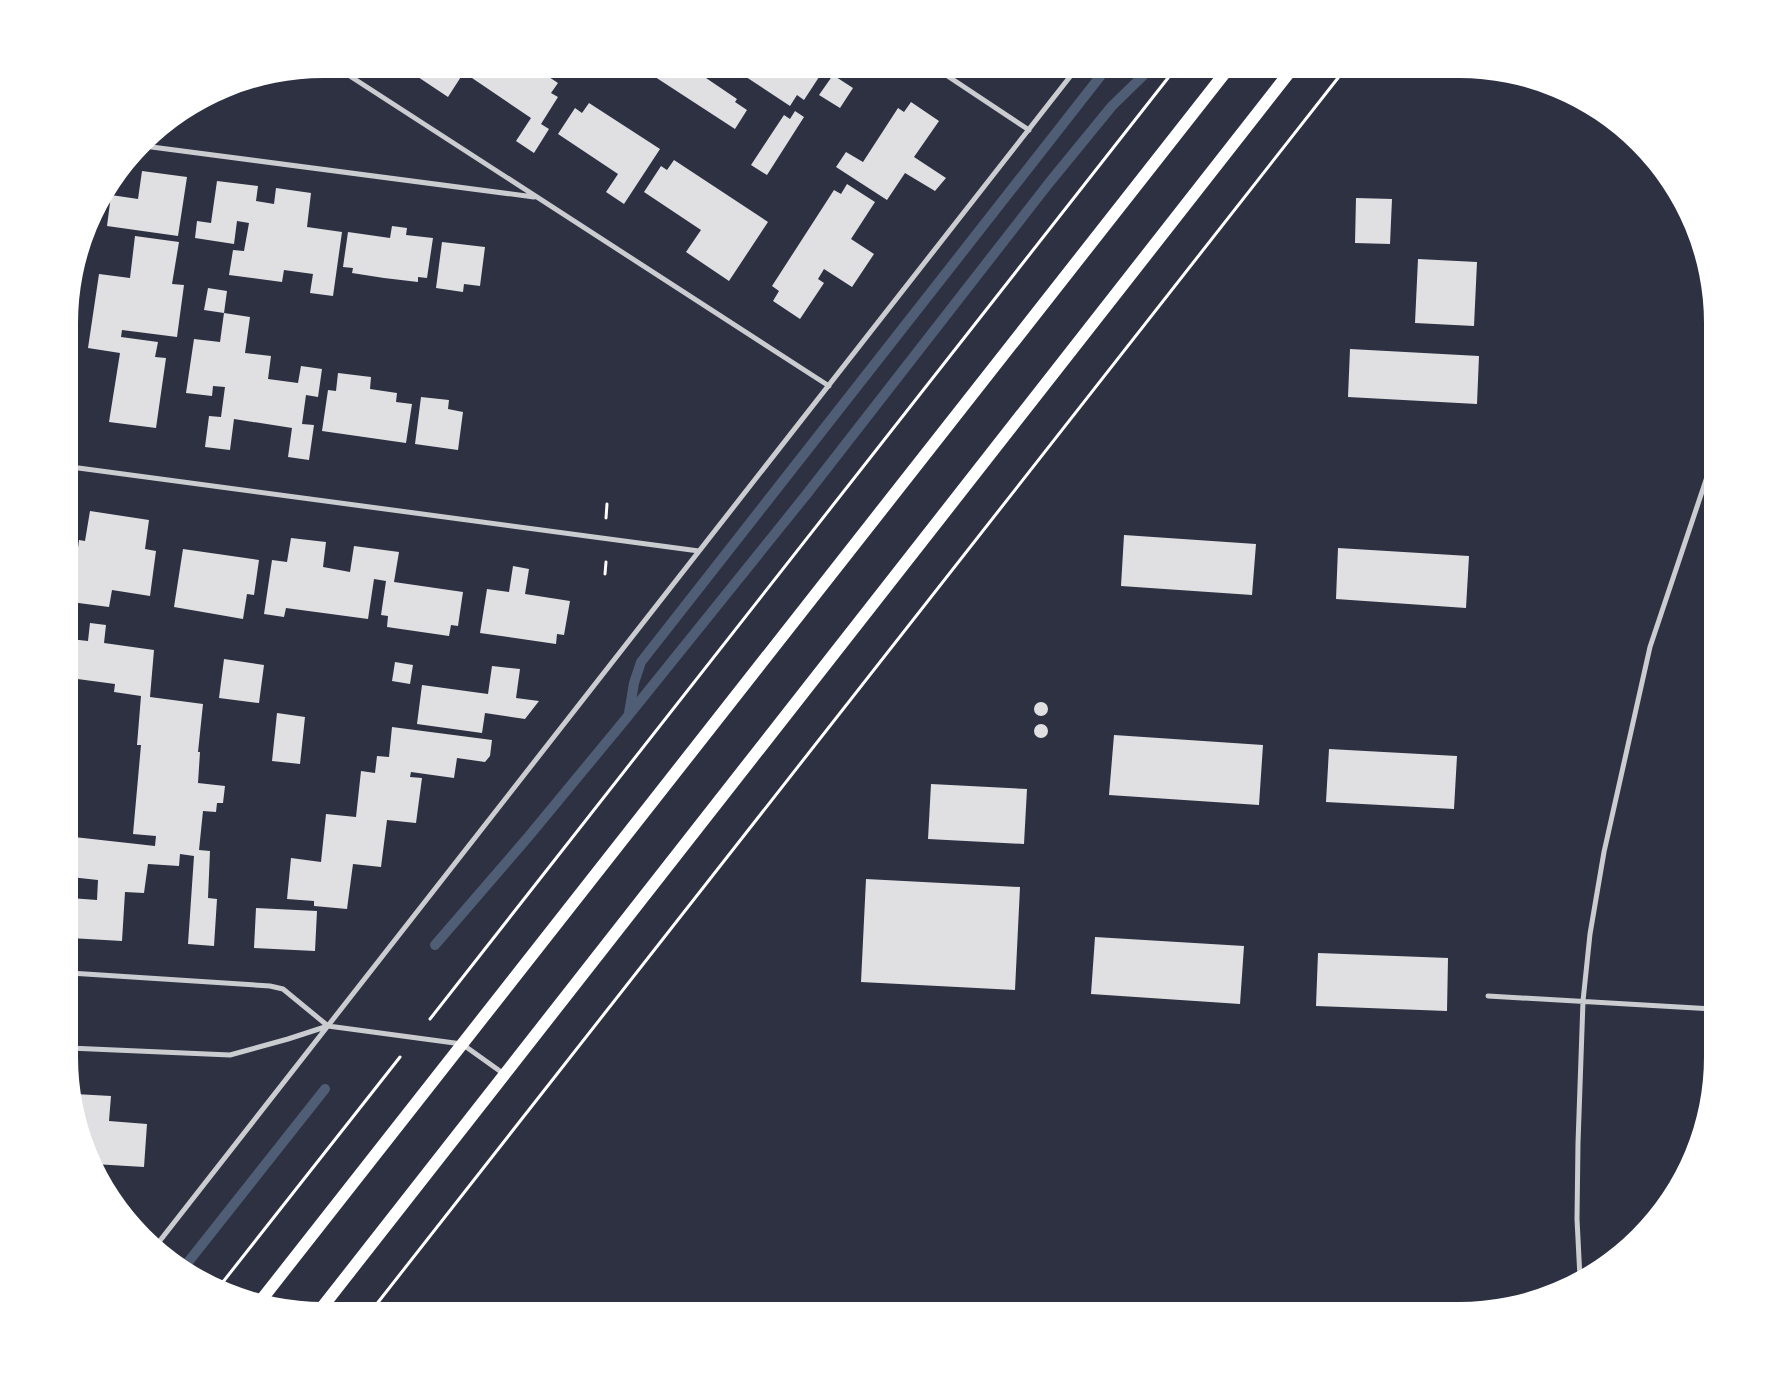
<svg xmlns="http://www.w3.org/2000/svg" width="1782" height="1379" viewBox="0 0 1782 1379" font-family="'Space Grotesk',sans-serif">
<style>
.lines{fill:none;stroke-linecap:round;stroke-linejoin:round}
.stream{stroke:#4f5d75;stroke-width:10}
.building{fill:#e0e0e3}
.path{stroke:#fff;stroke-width:3}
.minor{stroke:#caccd0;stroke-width:5}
.primary{stroke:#fff;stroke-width:12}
</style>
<rect width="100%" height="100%" fill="#2d3142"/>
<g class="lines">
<path class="stream" d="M629,713l5,-30 7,-21 465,-593
M435,945l94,-109 95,-115 182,-226 243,-312 63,-77 38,-37
M185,1266l140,-177"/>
</g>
<path class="building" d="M406,69h60l-18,28z
M478,69h59l21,14 -7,10 7,4 -17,27 8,5 -15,24 -18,-12 15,-23 -59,-40z
M651,69h18l15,9 6,-9h23l-7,9 31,21 -2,3 12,8 -12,19 -86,-56z
M734,69h80l7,5 -17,26 -7,-5 -7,11z
M833,75l20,13 -13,20 -21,-13z
M911,102l28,19 -25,36 32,21 -11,13 -30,-18 -18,27 -51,-33 10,-15 17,10 35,-54 6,4z
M589,103l71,46 -36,55 -18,-12 12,-18 -60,-40 17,-26 7,5z
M795,111l9,6 -37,58 -16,-10 33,-50 6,4z
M674,160l94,62 -39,59 -43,-29 15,-22 -57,-38 17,-26 6,4z
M142,171l45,6 -9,59 -71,-10 4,-31 27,4z
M217,181l41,5 -2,15 18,3 2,-16 35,5 -4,34 35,5 -9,64 -23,-3 3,-19 -29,-4 -2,12 -53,-7 4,-25 11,1 5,-28 -12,-2 -3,23 -39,-6 2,-17 14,2z
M847,184l28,18 -24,37 23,15 -22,33 -28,-18 -6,10 6,4 -24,36 -27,-18 6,-10 -7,-5 62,-96 7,4z
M1356,198l36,1 -2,45 -35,-1z
M392,226l15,2 -1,7 27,3 -6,40 -9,-1v5l-34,-4 -32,-5 1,-5 -10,-1 5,-35 42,6z
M135,236l44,6 -7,42 12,1 -7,52 -55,-7 -1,7 37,5 -3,15 11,1 -10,70 -47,-6 11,-69 -32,-5 11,-74 31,4z
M442,242l43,5 -5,39 -16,-2 -1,8 -27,-4z
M1418,259l59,3 -3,64 -59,-3z
M208,288l19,3 -3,22 -20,-3z
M224,313l26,4 -5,36 26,3 -3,23 30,4 3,-17 21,3 -4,28 -12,-2 -4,29 12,1 -5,35 -21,-3 4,-29 -58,-9 -4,31 -25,-3 4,-31 12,1 4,-30 -12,-1 -1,10 -26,-3 8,-54 26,3z
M1350,349l129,7 -2,48 -129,-7z
M338,373l33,4 -1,12 27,4 -1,9 16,2 -6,39 -84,-12 6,-41 8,1z
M421,397l28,3 -1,9 15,3 -5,38 -43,-6z
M90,511l59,9 -4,29 11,2 -6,45 -38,-6 -3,17 -38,-5 8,-62 6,1z
M1124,535l132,9 -4,51 -131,-9z
M291,538l35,4 -3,25 27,5 4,-26 45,6 -5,30 69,10 -5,34 -7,-1 -2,11 -62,-9 1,-11 -7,-1 5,-34 -12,-2 -6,40 -82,-11 -2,9 -20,-3 8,-54 15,2z
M1338,548l131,8 -3,52 -130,-9z
M183,549l76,11 -5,35 -7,-1 -4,25 -69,-12z
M513,566l16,3 -4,25 45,7 -6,34 -7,-1 -1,10 -76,-11 7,-44 22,3z
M90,623l16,2 -2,18 50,7 -4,47 53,7 -5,48h2l-2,31 27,3 -2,17h-6l-1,9 -13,-1 -4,39 11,1 -2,47 9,1 -3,47 -26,-2 6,-88 -14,-2 -1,12 -31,-2 -4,29 -19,-1 -3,49 -52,-3v-40l27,2 1,-20 -28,-3 4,-40 81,9 1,-10 -23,-2 8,-89h-4l4,-49 -27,-4 1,-8 -45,-6v-39l18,2z
M224,659l40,6 -5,38 -40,-5z
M395,662l18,3 -3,19 -18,-3z
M492,666l28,3 -4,29 23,3 -14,18 -40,-6 -3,20 -65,-9 5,-39 66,9z
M1034 709a7 7 0 1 1 14 0a7 7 0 1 1-14 0Z
M277,713l28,4 -5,47 -28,-3z
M1034 731a7 7 0 1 1 14 0a7 7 0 1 1-14 0Z
M392,727l100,13 -2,16 -5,6 -28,-4 -3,20 -43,-6 -1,5 12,1 -6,45 -29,-3 -6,47 -28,-3 -6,45 -33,-3v-5l-27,-2 4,-41 30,4 5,-48 30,3 5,-46 14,2 2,-17 12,1z
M1114,735l149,10 -4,60 -150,-10z
M1329,749l128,7 -3,53 -128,-7z
M931,784l96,5 -3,55 -96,-5z
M866,879l154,8 -5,103 -154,-8z
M256,908l61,3 -2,40 -61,-3z
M1095,937l149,9 -4,58 -149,-10z
M1318,953l130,5 -1,53 -131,-5z
M75,1094l36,2 -2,25 38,3 -3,43 -50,-3z"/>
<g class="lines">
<path class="path" d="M606,518l1,-14
M605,574l1,-12
M430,1019l745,-950
M219,1287l181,-230
M372,1310l973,-1241"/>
<path class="minor" d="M339,69l490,317
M937,69l92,61
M144,146l390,51
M71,467l628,84
M70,973l200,13 13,3 45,37
M1488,996l225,13
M69,1048l161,7 58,-16 40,-13 134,18 42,30
M155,1247l921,-1178
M1580,1278l-3,-59 1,-76 5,-142 7,-67 14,-82 46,-205 63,-188"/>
<path class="primary" d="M262,1299l966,-1230
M320,1310l972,-1241"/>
</g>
<path d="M0 0H1782V1379H0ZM323 78H1459A245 245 0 0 1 1704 323V1057A245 245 0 0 1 1459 1302H323A245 245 0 0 1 78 1057V323A245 245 0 0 1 323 78Z" fill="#fff" fill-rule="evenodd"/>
</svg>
